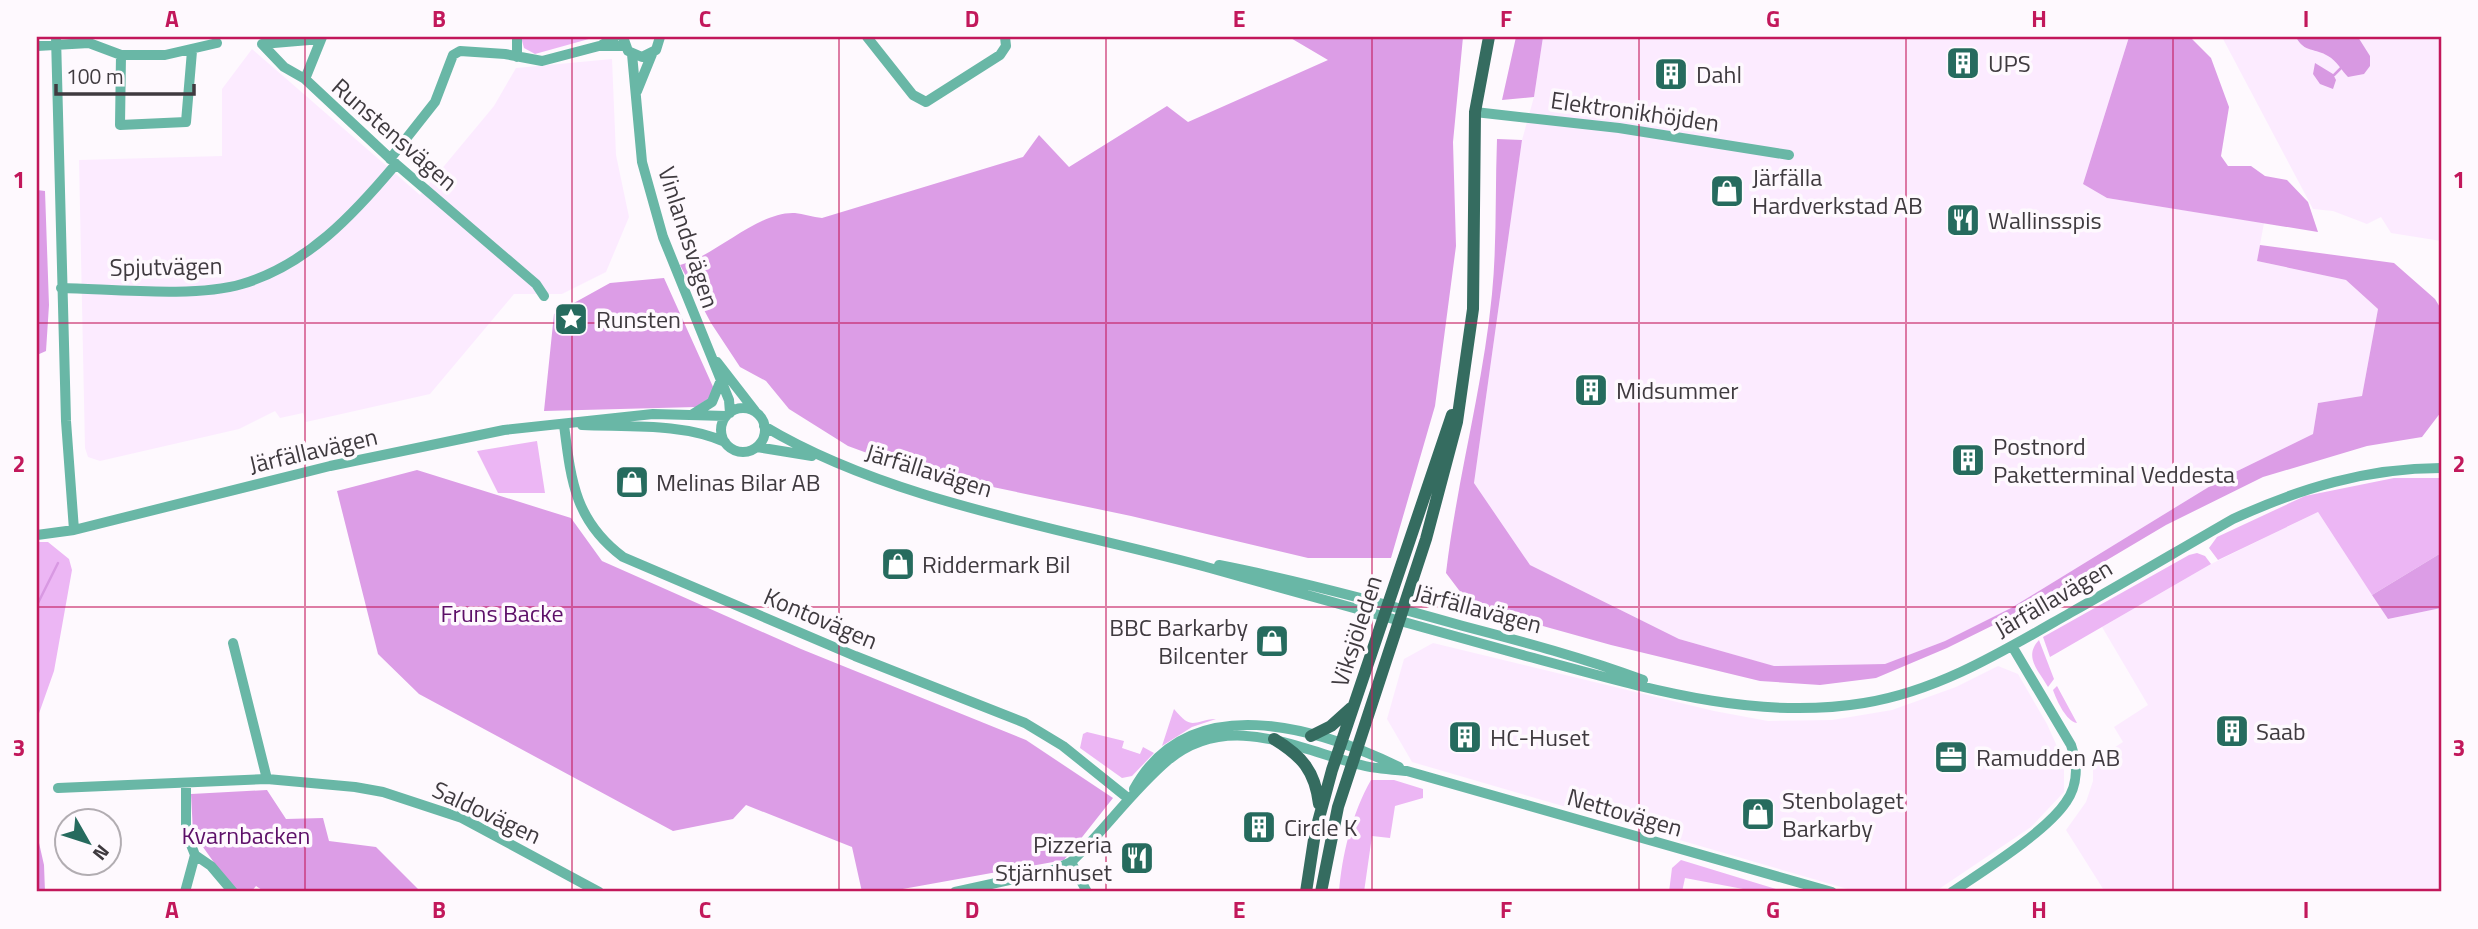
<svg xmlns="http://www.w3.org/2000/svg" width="2478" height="929" viewBox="0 0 2478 929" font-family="'Titillium Web',sans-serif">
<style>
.built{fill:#fcebff}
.green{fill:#ecb6f4}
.forest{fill:#dc9de6}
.water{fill:#d899e2}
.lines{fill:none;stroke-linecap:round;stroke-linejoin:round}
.stream{stroke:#d899e2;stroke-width:2.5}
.minor{stroke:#69b7a6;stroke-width:10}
.major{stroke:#356c60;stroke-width:12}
.grid{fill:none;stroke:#c2185b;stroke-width:2;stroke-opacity:0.55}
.labels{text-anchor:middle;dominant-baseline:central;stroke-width:7;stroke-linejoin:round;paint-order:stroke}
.poi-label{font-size:24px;fill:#3f3a3f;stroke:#fef9fe;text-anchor:start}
.street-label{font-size:24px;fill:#3f3a3f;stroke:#fef9fe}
.park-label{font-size:24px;fill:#5d0f68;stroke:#fef9fe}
.neatline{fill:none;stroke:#c2185b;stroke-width:2.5}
.grid-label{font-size:23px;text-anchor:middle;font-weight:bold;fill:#c2185b}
</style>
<rect width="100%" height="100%" fill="#fef9fe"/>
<path class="built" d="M1543,37h586l-46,147 24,14 157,25 -7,38 89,19 32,29 -16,87 -44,7 -5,31 -88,43 -214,131 -66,33 -59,23 -113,2 -94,-27 -149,-74 -56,-82 48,-343 12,-43z
M2222,37h219v204l-50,-8 -10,-16 -14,7 -34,-13 -20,-2z
M252,49l168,146 74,-89 22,-38 96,-9 4,96 13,62 -23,55 -44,22h-48l-84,100 -124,28 -3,-9 -23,5 -5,-7 -36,18 -139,32 -12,-4 -3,-9 -6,-288 143,-4v-67z
M2318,512l70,107 53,-11v284h-336l-39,-62 20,-28 7,-21v-20l30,-19 -9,-15 34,-22 -46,-78 109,-63z
M1433,643l281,68 54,10 64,-1 60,-10 64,-23 42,-21 20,8 29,50 17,38v30l-33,35 -95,64 -78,1 -446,-130 -25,-43 17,-60z"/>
<path class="green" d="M521,37h75l-61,17 -11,-6z
M537,441l8,52h-47l-21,-42z
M2394,478h47v75l-69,42 -54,-83 -100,48 -9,-12 8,-11 88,-41z
M37,542h11l21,17 3,11 -18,101 -17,48z
M2197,553l8,3 6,8 -161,93 -7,-20 146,-82z
M2039,640l15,39 -6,8c-9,-16 -25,-30 -9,-47z
M2057,686l20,37c-11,-2 -20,-22 -24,-33z
M1174,709c19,23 19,11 42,10l-24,8 -30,19z
M1087,732l37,9 -2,7 18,6 3,-7 11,6 -22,23 -10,2 -42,-30 3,-14z
M1371,780h23l29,9v9l-28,8 -5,32 -18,-2 -8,56h-25c3,-37 13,-79 32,-112z
M1681,860l105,32h-43v-3l-58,-11 -3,14h-13l3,-24z"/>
<path class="forest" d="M1289,37h174l-10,105 3,104 -21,160 -44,152h-83l-177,-42 -215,-45 -68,-25 -59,-37 -23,-28 -26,-14 -29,-44 -31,-58c36,-9 78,-54 115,-52 8,1 18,4 27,5l201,-61 16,-22 30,32 98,-61 21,16 140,-62z
M1516,37h27l-9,60 -32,3z
M2129,37h61l21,21 18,49 -8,49 7,10h23l14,10 22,4 21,22 10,30 -211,-34 -24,-14z
M1497,139l25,1 -48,343 56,82 149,74 95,27 111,-2 60,-23 66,-33 214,-131 88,-43 5,-31 44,-7 16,-87 -32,-29 -89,-19 3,-16 134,18 41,36 6,10v103l-19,25 -55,9 -104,31 -97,48 -150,89 -69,34 -71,30 -56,7 -60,-4 -149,-36 -140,-39 -25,-33c11,-94 37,-185 46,-279 5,-51 3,-103 5,-155z
M37,190l8,1 4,114 -3,46 -9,4z
M664,278l50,111 -5,9 -13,9 -152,4 10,-97 56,-31z
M417,470l154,48 31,43 199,88 225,91 87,58 -49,62 -178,32h-24l-10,-45 -106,-42 -13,14 -60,12 -254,-137 -41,-40 -41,-163z
M2441,553v55l-53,11 -16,-24z
M267,790l19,29 37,-1 6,23 47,6 45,45h-156l-9,-6 -5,6h-16l-42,-59 -2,-39z
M37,834l7,31 1,27h-8z"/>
<path class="water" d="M2296,37h62l12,19v10l-6,8 -16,3c-7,-7 -11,-16 -20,-21 -12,-8 -24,-3 -32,-19z
M2315,63l18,11 3,6 -3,9 -13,-5 -7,-10z"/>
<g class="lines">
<path class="stream" d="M2334,75l7,-7
M37,605l21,-42"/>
<path class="minor" d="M56,37l10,384 8,109
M517,37v20
M623,37l5,14 14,6 14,-7 4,-13
M867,37l46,58 13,7 74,-47 6,-9 -1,-9
M262,44l22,23 21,12 91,85 140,120 8,12
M262,44l59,-5
M37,46l52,-3 32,12h44l52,-12
M600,46l15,-9
M632,54l10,108 21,75 66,163 1,13
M121,55l-1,70 66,-3 6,-71
M305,79l17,-42
M637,91l15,-37
M1475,112l144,16 170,27
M390,159l45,-57 18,-47 7,-4 45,3 37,7 57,-15h26
M61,288c51,1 134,10 181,-4 65,-19 112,-70 154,-120
M717,362l38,49
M721 430a22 22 0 1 1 44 0a22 22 0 1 1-44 0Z
M693,414l19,-12 9,-22
M564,425c7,56 11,96 59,132l232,99 170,67 38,23 66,53
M582,425c45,2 102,-2 143,17
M764,426c126,76 304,103 446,142 105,29 211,59 316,88 110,29 223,66 338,47 75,-12 141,-53 206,-90 55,-31 109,-63 163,-94 68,-31 134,-51 208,-51
M757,447l55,9
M37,535l37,-5 256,-64 174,-36 149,-16 73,2
M1219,565c82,16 163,38 244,61 61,16 121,32 180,54
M233,643l34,136
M186,785v47l9,23
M58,788l209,-9 88,8 28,5 79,26 137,74
M1134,789c56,-101 182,-62 265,-22
M195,855l16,11 22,26
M1071,862l16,30
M185,892l10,-37
M955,892l96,-21 20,-9c34,-32 61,-71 96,-101 61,-52 132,-11 198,5 13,3 28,4 42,5l425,121
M1952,892c31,-21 94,-60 114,-90 12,-17 12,-38 5,-57l-59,-99"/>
<path class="major" d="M1311,736l20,-10 20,-18
M1274,739c28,17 41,32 45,65
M1306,892l9,-59 17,-63 120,-355
M1321,892l17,-85 88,-268 31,-117 16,-113 2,-197 14,-75"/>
</g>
<path class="grid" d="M305,37v855M572,37v855M839,37v855M1106,37v855M1372,37v855M1639,37v855M1906,37v855M2173,37v855M37,323h2404M37,607h2404"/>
<defs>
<g id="building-square" transform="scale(1.75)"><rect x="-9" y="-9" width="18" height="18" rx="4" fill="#266b5e" stroke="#fef9fe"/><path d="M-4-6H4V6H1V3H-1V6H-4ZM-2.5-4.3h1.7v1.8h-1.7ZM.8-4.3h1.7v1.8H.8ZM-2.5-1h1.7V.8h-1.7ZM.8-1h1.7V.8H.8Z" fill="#fff"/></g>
<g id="shop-square" transform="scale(1.75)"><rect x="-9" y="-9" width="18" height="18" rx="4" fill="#266b5e" stroke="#fef9fe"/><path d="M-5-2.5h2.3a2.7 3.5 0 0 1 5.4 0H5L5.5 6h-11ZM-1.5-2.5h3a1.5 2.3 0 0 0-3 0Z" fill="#fff"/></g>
<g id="restaurant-square" transform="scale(1.75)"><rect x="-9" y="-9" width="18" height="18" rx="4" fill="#266b5e" stroke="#fef9fe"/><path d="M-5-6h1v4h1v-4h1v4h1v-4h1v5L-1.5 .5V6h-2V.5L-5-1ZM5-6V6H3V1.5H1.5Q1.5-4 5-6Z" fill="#fff"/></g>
<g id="sight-square" transform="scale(1.75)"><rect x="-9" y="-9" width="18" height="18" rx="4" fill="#266b5e" stroke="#fef9fe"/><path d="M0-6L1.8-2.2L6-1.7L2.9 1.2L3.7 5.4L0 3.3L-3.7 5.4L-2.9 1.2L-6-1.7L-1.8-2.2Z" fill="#fff"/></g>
<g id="office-square" transform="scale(1.75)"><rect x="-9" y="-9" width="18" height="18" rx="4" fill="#266b5e" stroke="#fef9fe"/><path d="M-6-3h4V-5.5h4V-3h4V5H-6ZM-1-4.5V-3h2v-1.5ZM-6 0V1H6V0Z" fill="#fff"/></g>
</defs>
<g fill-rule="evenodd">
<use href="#building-square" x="1963" y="63"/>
<use href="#building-square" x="1671" y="74"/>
<use href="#shop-square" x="1727" y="191"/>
<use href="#restaurant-square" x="1963" y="220"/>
<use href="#sight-square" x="571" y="319"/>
<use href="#building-square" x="1591" y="390"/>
<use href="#building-square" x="1968" y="460"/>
<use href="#shop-square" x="632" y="482"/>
<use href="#shop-square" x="898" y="564"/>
<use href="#shop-square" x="1272" y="641"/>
<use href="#building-square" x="2232" y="731"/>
<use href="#building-square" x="1465" y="737"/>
<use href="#office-square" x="1951" y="757"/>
<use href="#shop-square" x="1758" y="814"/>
<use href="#building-square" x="1259" y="827"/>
<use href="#restaurant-square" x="1137" y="858"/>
</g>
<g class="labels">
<g class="poi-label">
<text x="1988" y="63">UPS</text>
<text x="1696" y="74">Dahl</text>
<text x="1752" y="177">Järfälla<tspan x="1752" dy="28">Hardverkstad AB</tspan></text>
<text x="1988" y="220">Wallinsspis</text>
<text x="596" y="319">Runsten</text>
<text x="1616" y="390">Midsummer</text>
<text x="1993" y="446">Postnord<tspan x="1993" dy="28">Paketterminal Veddesta</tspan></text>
<text x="656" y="482">Melinas Bilar AB</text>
<text x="922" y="564">Riddermark Bil</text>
<text x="1248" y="627" text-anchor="end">BBC Barkarby<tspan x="1248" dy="28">Bilcenter</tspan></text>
<text x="2256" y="731">Saab</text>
<text x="1490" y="737">HC-Huset</text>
<text x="1976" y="757">Ramudden AB</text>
<text x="1782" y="800">Stenbolaget<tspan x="1782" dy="28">Barkarby</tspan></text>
<text x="1284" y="827">Circle K</text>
<text x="1112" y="844" text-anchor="end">Pizzeria<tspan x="1112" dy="28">Stjärnhuset</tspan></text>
</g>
<g class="street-label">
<text transform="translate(1635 111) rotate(8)">Elektronikhöjden</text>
<text transform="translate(395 134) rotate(41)">Runstensvägen</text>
<text transform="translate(689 237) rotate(72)">Vinlandsvägen</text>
<text transform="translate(166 266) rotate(-1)">Spjutvägen</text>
<text transform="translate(313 450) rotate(-13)">Järfällavägen</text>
<text transform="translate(929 470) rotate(17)">Järfällavägen</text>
<text transform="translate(2053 598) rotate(-30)">Järfällavägen</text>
<text transform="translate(1478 608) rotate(15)">Järfällavägen</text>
<text transform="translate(821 618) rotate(23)">Kontovägen</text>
<text transform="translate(1356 631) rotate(-72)">Viksjöleden</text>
<text transform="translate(487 812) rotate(25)">Saldovägen</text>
<text transform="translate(1625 812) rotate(16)">Nettovägen</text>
</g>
<g class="park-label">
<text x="502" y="613">Fruns Backe</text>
<text x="246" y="835">Kvarnbacken</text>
</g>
</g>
<rect width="2478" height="929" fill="none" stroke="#fef9fe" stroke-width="77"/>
<g transform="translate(88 842) rotate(129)"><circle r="33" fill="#fef9fe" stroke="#b2adb2" stroke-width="2"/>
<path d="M0-5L12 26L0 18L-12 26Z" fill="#266b5e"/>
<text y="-10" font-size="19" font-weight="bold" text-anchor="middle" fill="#3f3a3f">N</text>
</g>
<path d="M56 84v10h138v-10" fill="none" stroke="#3f3a3f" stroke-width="3.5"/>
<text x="66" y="84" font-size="21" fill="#3f3a3f" stroke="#fef9fe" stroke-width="5" paint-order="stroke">100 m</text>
<rect x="38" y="38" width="2402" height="852" class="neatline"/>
<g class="grid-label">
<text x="172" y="27">A</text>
<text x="439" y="27">B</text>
<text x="705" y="27">C</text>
<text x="972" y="27">D</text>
<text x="1239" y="27">E</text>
<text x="1506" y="27">F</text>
<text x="1773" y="27">G</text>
<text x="2039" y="27">H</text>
<text x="2306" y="27">I</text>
<text x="19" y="188">1</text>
<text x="2459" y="188">1</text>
<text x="19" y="472">2</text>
<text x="2459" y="472">2</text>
<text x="19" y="756">3</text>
<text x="2459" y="756">3</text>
<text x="172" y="918">A</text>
<text x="439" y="918">B</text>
<text x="705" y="918">C</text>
<text x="972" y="918">D</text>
<text x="1239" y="918">E</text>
<text x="1506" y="918">F</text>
<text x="1773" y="918">G</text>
<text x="2039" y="918">H</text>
<text x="2306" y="918">I</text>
</g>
</svg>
